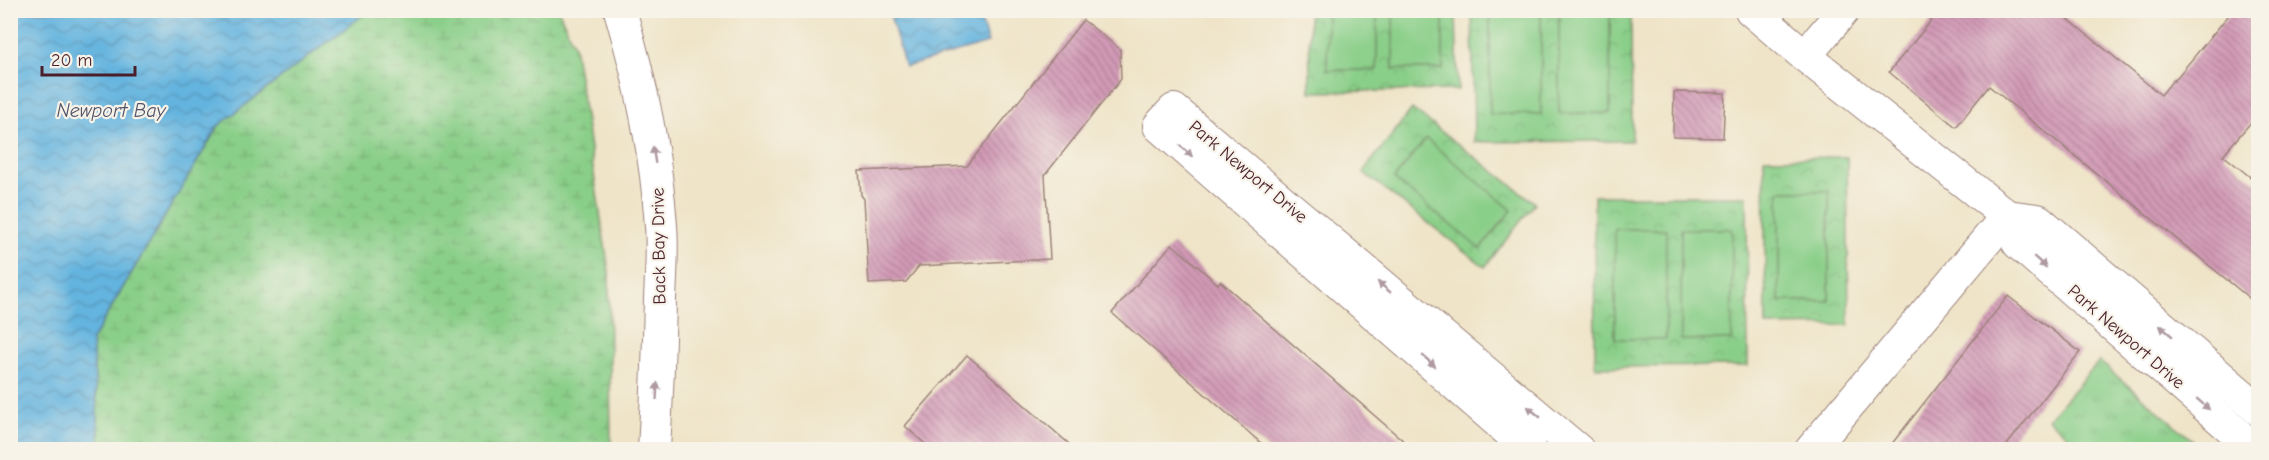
<svg xmlns="http://www.w3.org/2000/svg" width="2269" height="460" viewBox="0 0 2269 460" font-family="'Comic Neue',sans-serif">
<style>
.grass{fill:url(#grass-tufts);stroke:#6a775a;stroke-width:1.5}
.wetland{fill:url(#wetland-marsh);stroke:#6a775a;stroke-width:1.5}
.park{fill:url(#park-crowns);stroke:#6a775a;stroke-width:1.5}
.pitch{fill:#8acf89;stroke:#6a775a;stroke-width:1.5}
.water{fill:url(#water-waves);stroke:#576a85;stroke-width:1.5}
.building{fill:url(#building-back-hatch)}
.lines{fill:none;stroke-linecap:round;stroke-linejoin:round}
.street-casing{stroke:#9c827a;stroke-width:34}
.street{stroke:#fff;stroke-width:32}
.oneway{fill:#ae9aa0}
.labels{text-anchor:middle;dominant-baseline:central;stroke-width:4.5;stroke-linejoin:round;paint-order:stroke}
.street-label{font-size:18px;fill:#4a1f2b;stroke:#f7f3e8}
.water-label{font-size:20px;font-style:italic;fill:#53536a;stroke:#f7f3e8}
</style>
<defs>
<pattern id="grass-tufts" width="24" height="20" patternUnits="userSpaceOnUse" patternTransform="scale(1.5)"><rect width="24" height="20" fill="#8acf89"/><path d="M3 7l-1-3M5 7V3M7 7l1-3M15 17l-1-3M17 17v-4M19 17l1-3" fill="none" stroke="#79b176"/></pattern>
<pattern id="wetland-marsh" width="20" height="14" patternUnits="userSpaceOnUse" patternTransform="scale(1.5)"><rect width="20" height="14" fill="#8acf89"/><path d="M1 5h8M5 5V1M11 12h8M15 12V8" fill="none" stroke="#79b176"/></pattern>
<pattern id="park-crowns" width="20" height="18" patternUnits="userSpaceOnUse" patternTransform="scale(1.5)"><rect width="20" height="18" fill="#8acf89"/><path d="M2 6a3 3 0 1 1 6 0M12 15a3 3 0 1 1 6 0" fill="none" stroke="#79b176"/></pattern>
<pattern id="water-waves" width="16" height="10" patternUnits="userSpaceOnUse" patternTransform="scale(1.5)"><rect width="16" height="10" fill="#64b4df"/><path d="M0 5q4-4 8 0t8 0" fill="none" stroke="#5492b5"/></pattern>
<pattern id="building-back-hatch" width="6" height="6" patternUnits="userSpaceOnUse" patternTransform="scale(1.5)"><rect width="6" height="6" fill="#d29ab6"/><path d="M-1 5l2 2M0 0l6 6M5-1l2 2" fill="none" stroke="#ac7d94"/></pattern>
</defs>
<rect width="100%" height="100%" fill="#f7f3e8"/>
<filter id="ink" filterUnits="userSpaceOnUse"><feTurbulence type="fractalNoise" baseFrequency=".0167" numOctaves="2"/><feDisplacementMap in="SourceGraphic" scale="12" xChannelSelector="R" yChannelSelector="G"/><feConvolveMatrix kernelMatrix="1 2 1 2 8 2 1 2 1" color-interpolation-filters="sRGB"/></filter>
<filter id="wash" filterUnits="userSpaceOnUse"><feTurbulence type="fractalNoise" baseFrequency=".008" numOctaves="4" result="noise"/><feDisplacementMap in="SourceGraphic" scale="24" xChannelSelector="R" yChannelSelector="G"/><feGaussianBlur stdDeviation="1.35" result="paint"/><feColorMatrix in="noise" values="0 0 0 0 0 0 0 0 0 0 0 0 0 0 0 0 0 1.4 0 .05"/><feComposite in="paint" operator="in"/></filter>
<g filter="url(#wash)">
<rect width="100%" height="100%" fill="#efe4c8"/>
<path class="grass" d="M2099,361l104,88h-120l-35,-30z"/>
<path class="wetland" d="M368,11h191l15,34 35,226 2,178h-511l-8,-109 126,-214z"/>
<path class="park" d="M1309,11h147l2,79 -148,2z
M1472,11h159l1,130 -158,1z
M1412,109l123,94 -50,64 -122,-95z
M1847,157l2,168 -83,1 -2,-168z
M1594,196h153l1,170 -153,1z"/>
<path class="pitch" d="M1327,11h50v59h-50z
M1393,11h50v58h-50z
M1490,11h51v103h-51z
M1559,11h51v102h-51z
M1426,139l86,71 -32,39 -86,-70z
M1779,191h50v110h-50z
M1615,229h51v110h-51z
M1681,229h51v111h-51z"/>
<path class="water" d="M10,11h358l-150,115 -126,214 8,109h-89z
M889,11h89l10,32 -83,24z"/>
<g id="blocks">
<path class="building" d="M1940,10h117l104,85 12,-15 1,1 59,-71h26v103l-36,42 36,29v122l-270,-220 -33,41 -67,-55z
M1083,20l37,29 1,30 -76,96 5,84 -131,7 -13,16 -37,2 -5,-85 -3,-4 -2,-24 108,-5z
M1674,92l51,1 -2,45 -50,-1z
M1172,244l46,40 2,-3 194,169h-145l-157,-137z
M2008,296l72,56 -77,98h-116z
M967,355l109,95h-144l-27,-24z"/>
</g>
</g>
<g filter="url(#ink)">
<use href="#blocks" fill-opacity="0" stroke="#9c827a" stroke-width="1.5"/>
<g class="lines">
<g class="street-casing">
<path id="street" d="M620,10c21,71 36,142 41,216 2,24 0,49 -1,73 -1,50 -3,100 -6,151
M1751,10l54,46 202,160 11,27 238,207
M1805,56l39,-46
M2007,216l31,4 220,189
M1530,450l-371,-324 15,-16 404,340
M1811,450l196,-234"/>
</g>
<use href="#street" class="street"/>
</g>
<defs><path id="oneway-solid" d="M-6-.8H1V-3.2L6.5 0L1 3.2V.8H-6Z" transform="scale(1.5)"/></defs>
<g class="oneway">
<use href="#oneway-solid" transform="translate(1186 151) rotate(42)"/>
<use href="#oneway-solid" transform="translate(654 155) rotate(-99)"/>
<use href="#oneway-solid" transform="translate(2040 262) rotate(41)"/>
<use href="#oneway-solid" transform="translate(1384 287) rotate(-140)"/>
<use href="#oneway-solid" transform="translate(2166 331) rotate(-140)"/>
<use href="#oneway-solid" transform="translate(1429 361) rotate(41)"/>
<use href="#oneway-solid" transform="translate(657 391) rotate(-87)"/>
<use href="#oneway-solid" transform="translate(2203 404) rotate(41)"/>
<use href="#oneway-solid" transform="translate(1534 412) rotate(-140)"/>
</g>
</g>
<g class="labels">
<g class="street-label">
<text transform="translate(1248 172) rotate(40)">Park Newport Drive</text>
<text transform="translate(659 246) rotate(-91)">Back Bay Drive</text>
<text transform="translate(2126 337) rotate(41)">Park Newport Drive</text>
</g>
<g class="water-label">
<text x="111" y="110">Newport Bay</text>
</g>
</g>
<rect width="2269" height="460" fill="none" stroke="#f7f3e8" stroke-width="36"/>
<path d="M42 66v9h93v-9" fill="none" stroke="#4a1f2b" stroke-width="3"/>
<text x="51" y="66" font-size="18" fill="#4a1f2b" stroke="#f7f3e8" stroke-width="4.5" paint-order="stroke">20 m</text>
</svg>
